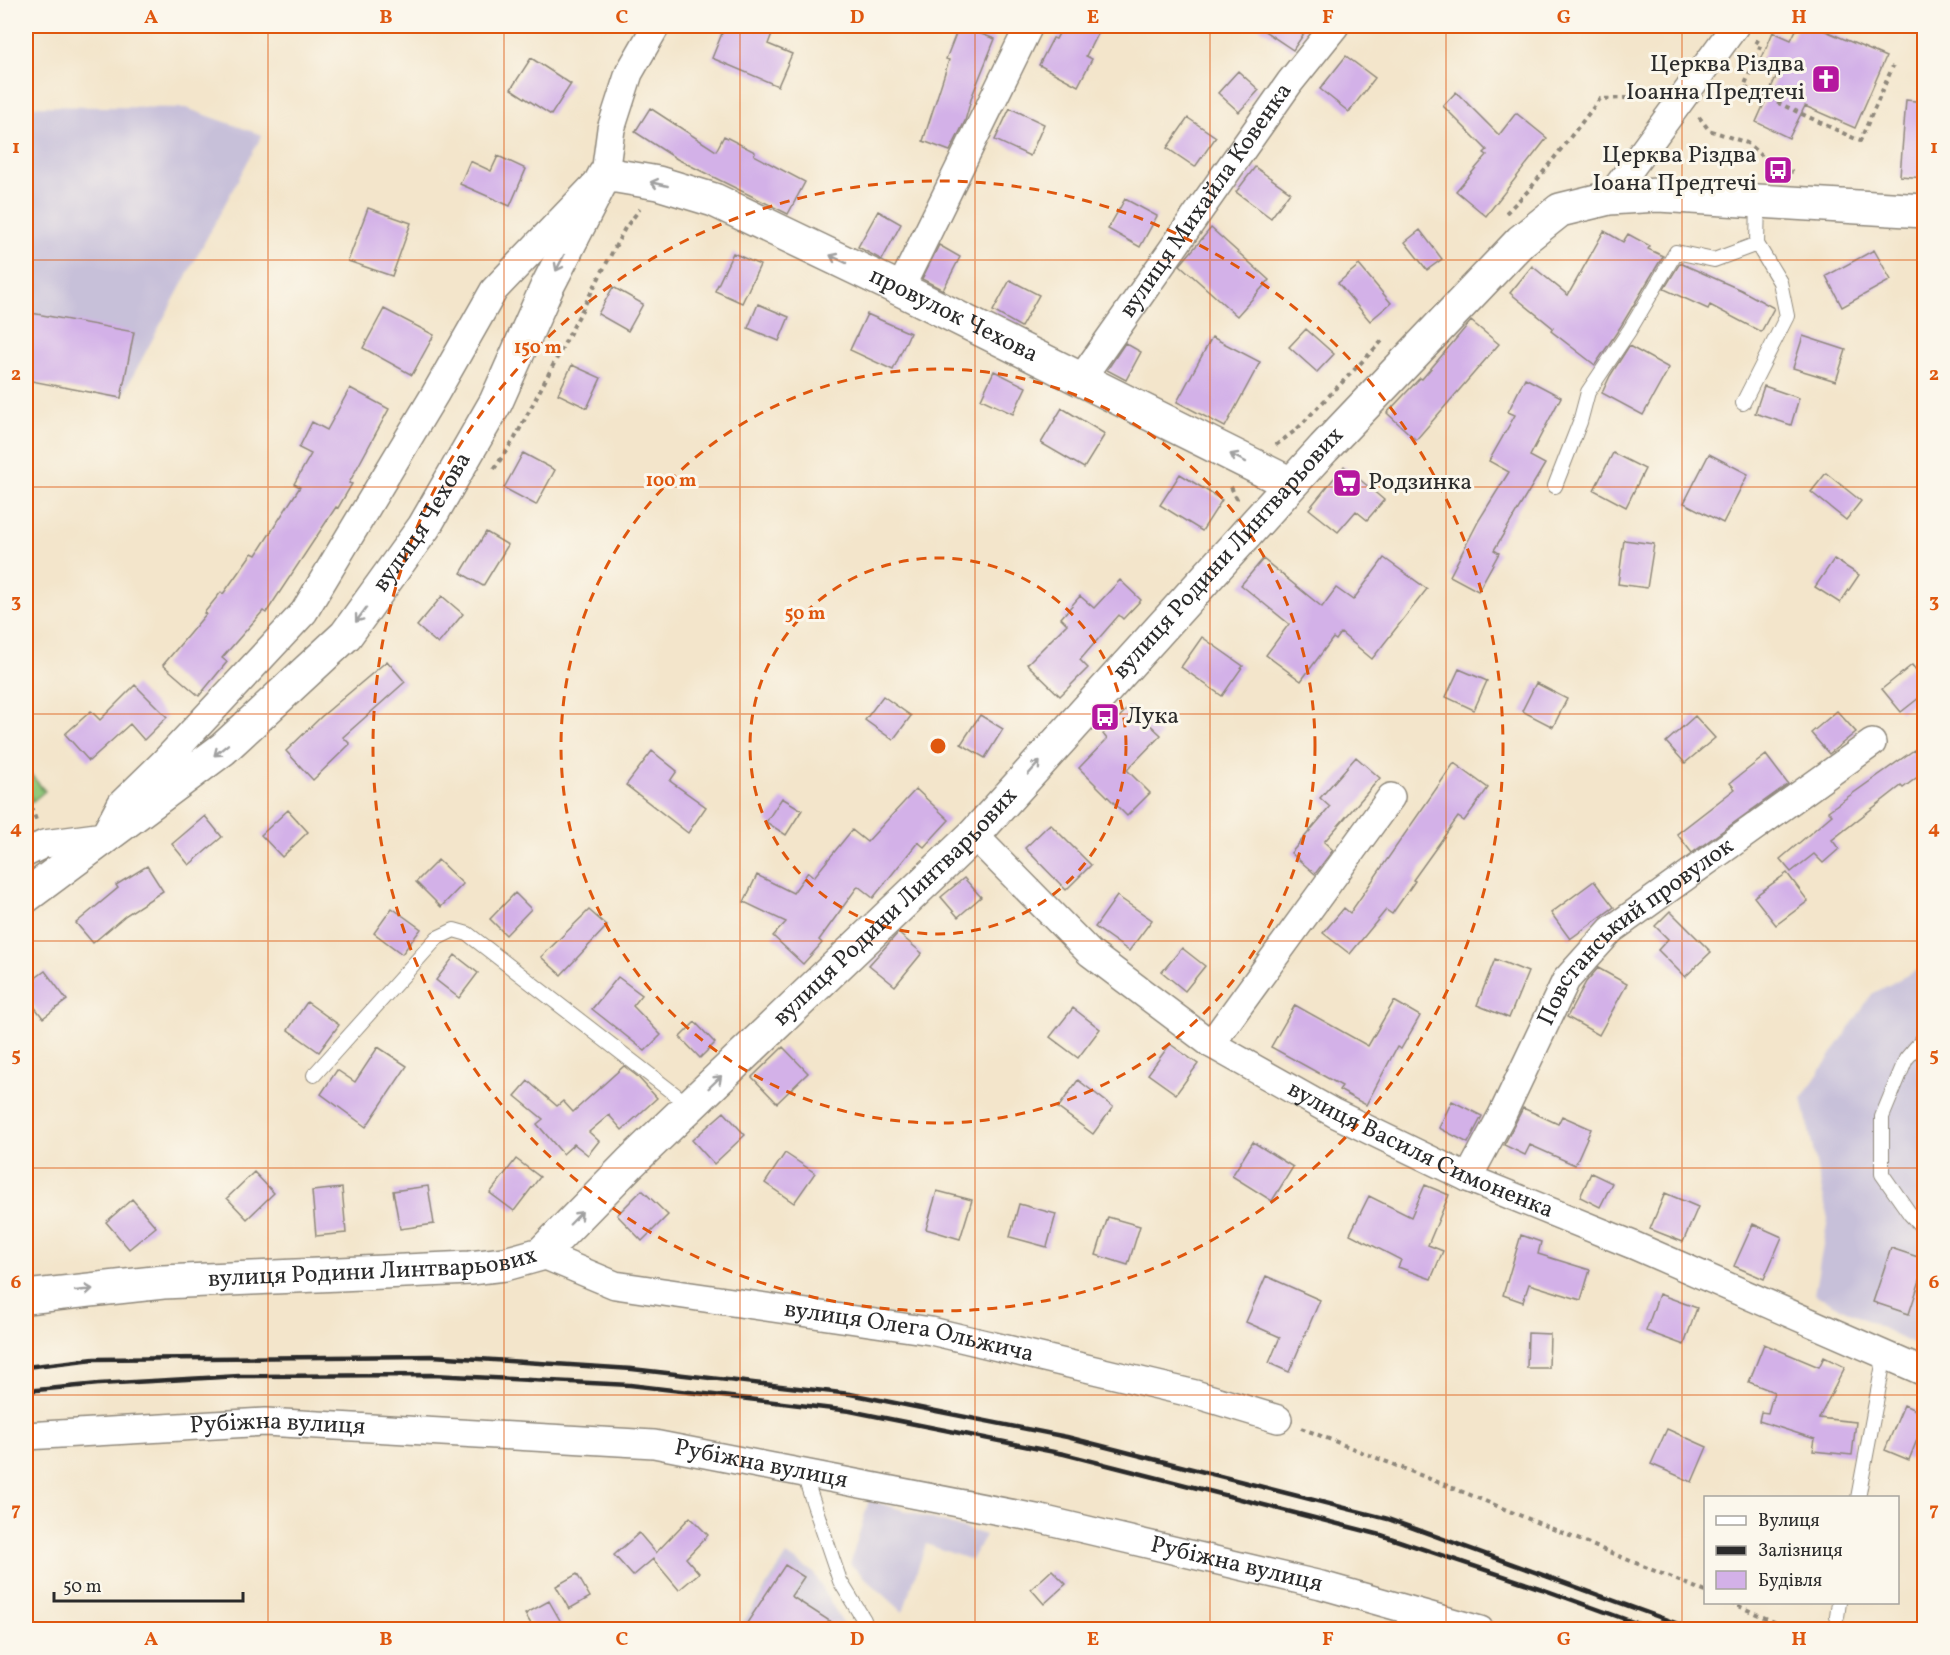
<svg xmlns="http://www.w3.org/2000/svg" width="1950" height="1655" viewBox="0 0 1950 1655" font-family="Vollkorn,serif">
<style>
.industrial{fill:#c7c0d9}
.cemetery{fill:url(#cemetery-stones);stroke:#5e7a54;stroke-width:1.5}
.building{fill:#d3b1e8}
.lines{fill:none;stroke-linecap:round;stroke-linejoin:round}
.service-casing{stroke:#8f887b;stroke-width:16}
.minor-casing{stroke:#8f887b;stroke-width:30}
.secondary-casing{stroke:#8f887b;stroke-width:36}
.path{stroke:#8f887b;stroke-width:4;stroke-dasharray:4.5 4.5;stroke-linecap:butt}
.service{stroke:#fff;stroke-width:14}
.minor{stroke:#fff;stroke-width:27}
.secondary{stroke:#fff;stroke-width:33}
.rail{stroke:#2b2b2b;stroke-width:4.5}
.oneway{stroke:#a0a0a0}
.grid{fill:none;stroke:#df570e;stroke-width:1.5;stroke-opacity:0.55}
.ring{fill:none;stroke:#df570e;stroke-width:3;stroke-dasharray:10 8}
.labels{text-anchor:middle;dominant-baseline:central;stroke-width:6;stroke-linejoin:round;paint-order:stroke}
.poi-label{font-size:24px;fill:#2b2b2b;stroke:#fbf7ec;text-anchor:end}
.street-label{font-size:24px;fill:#2b2b2b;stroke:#fbf7ec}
.centre{fill:#df570e;stroke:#fbf7ec;stroke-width:3}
.ring-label{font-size:18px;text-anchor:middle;font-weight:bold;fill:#df570e;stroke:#fbf7ec;stroke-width:6;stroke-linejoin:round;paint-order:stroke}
.neatline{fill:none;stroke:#df570e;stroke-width:2}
.grid-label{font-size:20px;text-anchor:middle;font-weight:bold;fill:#df570e}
</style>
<defs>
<pattern id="cemetery-stones" width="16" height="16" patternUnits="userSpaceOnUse" patternTransform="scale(1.5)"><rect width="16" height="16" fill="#91c97c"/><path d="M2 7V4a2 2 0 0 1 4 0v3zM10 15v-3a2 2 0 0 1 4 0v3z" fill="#77a366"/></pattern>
</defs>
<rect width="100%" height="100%" fill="#fbf7ec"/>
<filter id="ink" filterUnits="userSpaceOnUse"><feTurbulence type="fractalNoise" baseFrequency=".0167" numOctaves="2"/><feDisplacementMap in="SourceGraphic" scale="12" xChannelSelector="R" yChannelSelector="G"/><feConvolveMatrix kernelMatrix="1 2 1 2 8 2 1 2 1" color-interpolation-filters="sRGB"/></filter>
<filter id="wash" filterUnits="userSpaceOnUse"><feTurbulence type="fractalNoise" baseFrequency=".008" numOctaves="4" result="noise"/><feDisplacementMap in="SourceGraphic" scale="24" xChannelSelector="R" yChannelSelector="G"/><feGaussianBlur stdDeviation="1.35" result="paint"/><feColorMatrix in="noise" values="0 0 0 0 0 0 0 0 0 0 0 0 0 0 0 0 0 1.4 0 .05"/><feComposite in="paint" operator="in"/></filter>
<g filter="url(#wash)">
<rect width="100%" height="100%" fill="#f3e5cb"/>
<path class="industrial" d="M26,106l160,2 76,27 -141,263 -95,-18z
M1924,966v383l-110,-55 14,-75 -26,-121 70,-104z
M869,1500l116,35 -14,25 -45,-16 -23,68 -53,-48z
M787,1555l27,18 32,56 -108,1z"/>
<path class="cemetery" d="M26,769l19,22 -19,16z"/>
<g id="blocks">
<path class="building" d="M725,26h50l-7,18 24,10 -14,32 -66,-28z
M959,26l36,13 -23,57 -7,25 -15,30 -27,-10 26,-81 -3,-1z
M1063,26h38l-15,30 6,3 -14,27 -39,-21 14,-27 3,1z
M1257,26h52l-16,24z
M1798,26h16l72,31 -31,71 -50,-22 -16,32 -33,-16 24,-54 -19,-8 12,-28 18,8z
M1346,56l29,22 -26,34 -29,-23z
M531,58l40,26 -20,31 -40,-26z
M1238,71l21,19 -20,22 -21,-19z
M1456,92l43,43 17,-22 31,25 -61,78 -30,-25 31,-36 -3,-2 3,-3 -44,-44z
M1906,100l18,2v76l-24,-2z
M650,108l66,43 8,-15 31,16 -1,3 51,27 -17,32 -111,-55 -42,-27z
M1010,108l34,16 -14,32 -35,-16z
M1188,118l28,19 -21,30 -28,-19z
M498,156l28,13 -16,37 -50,-22 10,-23 21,10z
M1255,167l35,25 -19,26 -35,-26z
M1125,199l32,17 -17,31 -32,-18z
M368,208l43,15 -19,53 -44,-15z
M878,211l23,13 -19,36 -24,-13z
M1211,228l58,52 -32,36 -57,-51z
M1420,230l22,29 -15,11 -22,-28z
M1604,231l19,11 5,-8 22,12 -2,3 15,7 -42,70 -26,39 -44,-34 2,-3 -43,-35 22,-27 36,29z
M939,245l21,12 -17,33 -21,-11z
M1874,250l17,30 -49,27 -16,-31z
M733,253l27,12 -18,38 -27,-12z
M1680,263l61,27 33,18 -13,24 -51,-27 -2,4 -44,-20z
M1359,265l32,38 -21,18 -32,-38z
M1010,280l29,15 -18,32 -28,-16z
M613,287l30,17 -15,27 -30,-17z
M758,304l31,13 -10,24 -31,-13z
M384,309l50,26 -22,40 -49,-27z
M26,312l108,20 -13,66 -95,-18z
M867,314l43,19 -17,37 -43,-20z
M1471,321l28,23 -83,96 -29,-27 33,-35 2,1z
M1306,329l28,25 -17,18 -28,-25z
M1803,336l43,14 -10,31 -43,-13z
M1212,337l48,25 -35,65 -48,-25z
M1125,343l16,9 -15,28 -19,-10z
M1629,346l40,22 -26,47 -41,-22 8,-17z
M572,365l29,13 -14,30 -29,-14z
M994,371l32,16 -13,27 -32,-15z
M1525,378l36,19 -31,59 15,8 -51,86 5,3 -21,38 -28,-15 29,-56 30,-48 -20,-11 26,-46 -7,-3z
M1764,386l35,12 -8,27 -36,-12z
M350,388l39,21 -40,74 3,1 -14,24 -2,-1 -70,106 -3,-2 -41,47 5,4 -28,34 -36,-31 43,-51 -2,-1 17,-21 2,2 29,-41 4,2 44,-68 -6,-3 17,-30 -12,-6 13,-26 15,8z
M1062,408l43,26 -21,34 -43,-25z
M523,453l32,17 -19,35 -32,-17z
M1613,453l32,16 -19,38 -32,-17z
M1709,454l39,20 -25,49 -39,-20z
M1344,466l40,34 -17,20 -11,-9 -18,21 -29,-23z
M1826,473l35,28 -15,19 -35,-28z
M1180,474l42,26 -20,31 -42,-26z
M486,532l22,13 -25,41 -22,-13z
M1624,540l30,4 -7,44 -29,-4z
M1384,558l43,31 -55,70 -31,-26 -5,7 -3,-2 -32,43 -35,-26 23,-31 -48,-39 22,-26 59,48 14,-19 17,12z
M1834,559l25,16 -19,28 -25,-16z
M1120,580l21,20 -18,19 -4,-4 -39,45 8,8 -28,28 -33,-32 40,-40 -6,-6 19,-22 14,12z
M442,596l21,18 -25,30 -21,-18z
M1202,637l41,29 -21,30 -41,-29z
M387,661l18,21 -62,55 7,7 -37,36 -27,-29 36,-35z
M1912,665l12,15v14l-23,18 -19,-23z
M1459,669l28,12 -13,29 -28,-13z
M1536,683l31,16 -14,28 -31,-16z
M135,685l32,32 -23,23 -14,-16 -41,37 -24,-27 26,-23 9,9z
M883,696l28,20 -18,24 -28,-20z
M1130,706l31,29 -34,35 23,23 -23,23 -48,-48 28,-29 -4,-5z
M1837,711l19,21 -27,22 -18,-21z
M980,715l23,14 -18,29 -24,-14z
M1695,716l20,22 -30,25 -19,-21z
M1914,750l10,15v7l-21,16 -2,-2 -69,54 7,9 -16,14 -9,-9 -23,18 -11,-13 52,-44 -4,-4z
M652,751l25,20 -7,10 36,26 -18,26 -62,-48z
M1766,755l22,29 -96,69 -15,-19 58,-45 -5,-6z
M1356,757l24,21 -56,64 9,8 -18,24 -24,-21 39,-46 -10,-9z
M1454,763l34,25 -24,33 -6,-4 -45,63 2,1 -23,33 -6,-4 -36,44 -27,-21 21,-25 6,5z
M916,789l33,31 -25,27 -6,-5 -45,56 -15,-12 -39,54 3,3 -19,21 -30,-28 13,-14 -42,-20 13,-27 36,18 15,-21 6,5 38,-47 15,12z
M782,798l20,12 -16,25 -20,-13z
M288,810l20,22 -26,25 -21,-22z
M205,816l17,21 -33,28 -17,-21z
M1050,824l41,41 -25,25 -41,-42z
M438,860l25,24 -22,23 -25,-25z
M147,866l16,25 -37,24 -33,28 -17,-20 42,-35 -2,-3z
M1787,873l21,28 -32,24 -22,-28z
M964,878l17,19 -23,20 -17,-20z
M1594,881l20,26 -44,32 -19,-26z
M515,893l16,16 -25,26 -16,-16z
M1117,896l35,24 -23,31 -34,-24z
M392,908l29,21 -19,25 -28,-21z
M589,910l18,16 -46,49 -20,-18z
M1670,911l41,41 -26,25 -27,-27 10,-11 -13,-13z
M898,933l24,20 -27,33 -26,-21z
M1182,948l23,18 -20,25 -23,-19z
M455,955l23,18 -19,25 -23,-18z
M1495,959l33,13 -19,46 -32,-13z
M1598,968l29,16 -28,51 -32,-18 19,-35z
M45,971l22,29 -24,18 -17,-22v-11z
M618,977l24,18 -9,11 28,29 -16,16 -53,-42z
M1394,1001l26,15 -19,33 -4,-2 -31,58 -27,-15 3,-4 -71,-39 24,-42 73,41z
M307,1002l32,23 -20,27 -31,-22z
M1073,1008l27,21 -22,29 -28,-21z
M695,1022l20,21 -15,15 -20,-21z
M1170,1044l28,20 -22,30 -28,-20z
M378,1047l29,19 -41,61 -45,-33 16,-24 18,12z
M783,1047l25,26 -31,30 -25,-26z
M624,1066l13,10 20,22 -35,32 -13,-15 -20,17 10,9 -11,14 -14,-11 -11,10 -26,-30 6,-5 -28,-23 13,-15 29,25 6,-5 10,11z
M1078,1080l35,27 -20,27 -35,-26z
M1452,1101l30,15 -14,27 -29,-15z
M1523,1108l35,16 4,-8 29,13 -16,36 -45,-20 -5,10 -21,-10z
M724,1112l21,23 -31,29 -22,-24z
M1253,1142l40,25 -21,34 -40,-25z
M785,1153l30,20 -21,30 -29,-20z
M516,1159l24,18 -26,34 -24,-18z
M254,1172l20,21 -27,26 -20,-21z
M1591,1173l21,10 -12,24 -20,-10z
M1425,1185l24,10 -21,50 15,6 -12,28 -33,-12 3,-7 -51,-26 19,-38 42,21z
M428,1186l6,38 -34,5 -7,-38z
M342,1188l4,45 -30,3 -4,-45z
M642,1190l26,25 -26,26 -25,-26z
M937,1191l35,9 -12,39 -34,-10z
M1665,1193l33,14 -15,35 -33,-13z
M132,1199l24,28 -27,22 -23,-27z
M1019,1204l37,10 -9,33 -37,-10z
M1108,1217l32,9 -12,39 -32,-10z
M1753,1224l29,13 -18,42 -30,-13z
M1521,1235l20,7 -3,12 52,16 -9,30 -52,-16 -6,18 -20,-7z
M1891,1248l33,11v9l-15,46 -36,-12z
M1266,1276l54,24 -31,72 -20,-9 11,-26 -34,-15z
M1659,1294l38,14 -13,37 -38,-14z
M1528,1333l22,1 -1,34h-22z
M1764,1344l55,23 5,-10 21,10 -26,51 37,4 -4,33 -39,-4 2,-12 -56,-18 2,-9 7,1 6,-21 -25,-10z
M1904,1405l20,9v8l-15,38 -24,-10z
M1667,1429l40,18 -15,35 -41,-18z
M690,1517l18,18 -22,23 13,15 -20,17 -26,-31 -20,17 -19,-21 25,-22 17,20z
M785,1565l19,12 -13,19 51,33h-99z
M1052,1570l14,14 -22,20 -13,-15z
M577,1574l13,23 -21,12 -13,-23z
M549,1601l16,28h-31l-9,-15z"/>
</g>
</g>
<g filter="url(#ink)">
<use href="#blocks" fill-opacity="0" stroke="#8f887b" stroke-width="1.5"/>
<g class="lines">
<g class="service-casing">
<path id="service" d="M1743,403l44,-87 -7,-34 -23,-38
M1555,486l25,-64 8,-30 41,-61 47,-79 38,8 43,-16 1,-43
M1924,1038l-18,21 -24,58v57l28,40 14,15
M314,1075l123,-137 17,-8 14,4 222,172
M803,1472l37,109 24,39 -1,10
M1858,1498l27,-144
M1837,1617l2,-15"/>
</g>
<g class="minor-casing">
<g id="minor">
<path d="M1609,198l126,-172"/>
<path d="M900,289l129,-263"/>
<path id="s1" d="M1081,379l209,-297 45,-56"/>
<path id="s2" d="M974,835l116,118 121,91 123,69 134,65 165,67 291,127"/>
<path d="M26,853l18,-9 60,-8 17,-32 43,-42 140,-150 131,-218 59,-104 111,-116 6,-45 18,-56 27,-47"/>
<path d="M1211,1044l180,-247"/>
<path id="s3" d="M1468,1178l35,-65 63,-133 45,-50 261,-187"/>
<path id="s4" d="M541,1254l74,31 316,46 264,63 83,25"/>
<path id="s5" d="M26,1436l239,-14 389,22 387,75 280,66 159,45"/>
</g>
</g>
<g class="secondary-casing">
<g id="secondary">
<path id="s6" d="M26,896l197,-147 123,-114 78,-108 72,-125 51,-115 58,-113 53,9 56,17 186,89 391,195"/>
<path id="s7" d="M26,1297l137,-15 307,-14 35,-4 36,-10 89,-91 344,-328 350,-387 197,-207 39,-31 49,-12 49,-3 266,16"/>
</g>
</g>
<path class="path" d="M1755,40l6,4 -17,43 116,54 33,-75
M1699,117l10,13 38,13 31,27 15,2
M1506,213l24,-24 70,-90 51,-2
M1276,445l20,-15 88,-91
M494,469l21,-31 110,-210 15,-19
M1231,487l6,12 -1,3
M26,800l4,4 6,16
M1301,1428l167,66 238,98
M1730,1602l62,28"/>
<use href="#service" class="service"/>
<use href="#minor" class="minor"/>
<use href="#secondary" class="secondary"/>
<path class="rail" d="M26,1367l68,-8 338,-3 200,13 218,25 217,43 321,82 307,111
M26,1391l73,-7 141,-8 193,-1 197,10 220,26 214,43 317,81 161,54 113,41"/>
</g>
<defs><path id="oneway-shaft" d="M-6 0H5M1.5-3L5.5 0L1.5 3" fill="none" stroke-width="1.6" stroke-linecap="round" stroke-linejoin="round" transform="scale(1.5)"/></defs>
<g class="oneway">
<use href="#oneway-shaft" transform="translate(659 184) rotate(-167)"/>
<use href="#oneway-shaft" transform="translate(838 259) rotate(-154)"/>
<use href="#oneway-shaft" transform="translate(560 263) rotate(117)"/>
<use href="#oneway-shaft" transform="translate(1238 458) rotate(-153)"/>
<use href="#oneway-shaft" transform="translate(361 615) rotate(126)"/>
<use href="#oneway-shaft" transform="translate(221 750) rotate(141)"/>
<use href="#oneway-shaft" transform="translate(1034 768) rotate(-48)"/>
<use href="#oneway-shaft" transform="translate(715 1082) rotate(-44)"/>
<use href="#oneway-shaft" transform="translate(576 1218) rotate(-46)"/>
<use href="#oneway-shaft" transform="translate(84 1290) rotate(-6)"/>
</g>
</g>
<path class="grid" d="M268,26v1604M504,26v1604M740,26v1604M975,26v1604M1210,26v1604M1446,26v1604M1682,26v1604M26,260h1898M26,487h1898M26,714h1898M26,941h1898M26,1168h1898M26,1395h1898"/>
<g class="ring">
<circle cx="938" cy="746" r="188"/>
<circle cx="938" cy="746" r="377"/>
<circle cx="938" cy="746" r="565"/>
</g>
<defs>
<g id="church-square" transform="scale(1.5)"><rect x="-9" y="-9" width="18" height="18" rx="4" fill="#b5179e" stroke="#fbf7ec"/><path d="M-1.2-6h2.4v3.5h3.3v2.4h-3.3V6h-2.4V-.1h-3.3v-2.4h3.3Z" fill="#fff"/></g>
<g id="bus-square" transform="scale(1.5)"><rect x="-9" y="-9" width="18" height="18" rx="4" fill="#b5179e" stroke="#fbf7ec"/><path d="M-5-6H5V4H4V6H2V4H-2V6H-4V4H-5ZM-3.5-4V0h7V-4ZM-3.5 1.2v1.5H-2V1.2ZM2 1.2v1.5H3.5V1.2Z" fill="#fff"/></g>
<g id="supermarket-square" transform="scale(1.5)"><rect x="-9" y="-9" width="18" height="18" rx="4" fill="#b5179e" stroke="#fbf7ec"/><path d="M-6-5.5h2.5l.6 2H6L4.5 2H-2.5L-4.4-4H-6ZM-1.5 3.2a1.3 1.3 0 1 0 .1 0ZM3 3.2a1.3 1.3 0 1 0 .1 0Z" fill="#fff"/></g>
</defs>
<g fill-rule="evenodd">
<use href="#church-square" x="1826" y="79"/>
<use href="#bus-square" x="1778" y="170"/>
<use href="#supermarket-square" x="1347" y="483"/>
<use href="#bus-square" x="1105" y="717"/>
</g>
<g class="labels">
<g class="poi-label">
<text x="1805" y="65">Церква Різдва<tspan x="1805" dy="28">Іоанна Предтечі</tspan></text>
<text x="1757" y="156">Церква Різдва<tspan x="1757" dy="28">Іоана Предтечі</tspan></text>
<text x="1368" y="483" text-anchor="start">Родзинка</text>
<text x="1126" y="717" text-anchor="start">Лука</text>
</g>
<g class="street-label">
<text stroke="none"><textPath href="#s1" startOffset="218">вулиця Михайла Ковенка</textPath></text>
<text stroke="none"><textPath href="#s6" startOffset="1322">провулок Чехова</textPath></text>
<text stroke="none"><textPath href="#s6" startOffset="550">вулиця Чехова</textPath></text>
<text stroke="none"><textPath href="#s7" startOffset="1500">вулиця Родини Линтварьових</textPath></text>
<text stroke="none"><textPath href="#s7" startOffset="1014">вулиця Родини Линтварьових</textPath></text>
<text stroke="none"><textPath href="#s3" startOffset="304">Повстанський провулок</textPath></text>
<text stroke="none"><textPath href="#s2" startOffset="552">вулиця Василя Симоненка</textPath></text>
<text stroke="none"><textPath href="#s7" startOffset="348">вулиця Родини Линтварьових</textPath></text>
<text stroke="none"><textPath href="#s4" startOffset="378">вулиця Олега Ольжича</textPath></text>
<text stroke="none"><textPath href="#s5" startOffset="252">Рубіжна вулиця</textPath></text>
<text stroke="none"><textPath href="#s5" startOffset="738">Рубіжна вулиця</textPath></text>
<text stroke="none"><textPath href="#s5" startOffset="1224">Рубіжна вулиця</textPath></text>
</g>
</g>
<circle cx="938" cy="746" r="9" class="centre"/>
<g class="ring-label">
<text x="538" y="353">150 m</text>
<text x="671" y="486">100 m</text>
<text x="805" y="619">50 m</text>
</g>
<rect width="1950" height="1655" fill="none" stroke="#fbf7ec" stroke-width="66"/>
<rect x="1704" y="1496" width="195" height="108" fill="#fbf7ec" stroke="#a8a59f" stroke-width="1.5"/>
<rect x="1716" y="1516" width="30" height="9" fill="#ffffff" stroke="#a8a59f" stroke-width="1.5"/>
<text x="1758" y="1526" font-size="18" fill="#2b2b2b">Вулиця</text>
<rect x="1716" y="1546" width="30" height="9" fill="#2b2b2b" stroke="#a8a59f" stroke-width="1.5"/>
<text x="1758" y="1556" font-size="18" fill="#2b2b2b">Залізниця</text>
<rect x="1716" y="1571" width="30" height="18" fill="#d3b1e8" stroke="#a8a59f" stroke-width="1.5"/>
<text x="1758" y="1586" font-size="18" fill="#2b2b2b">Будівля</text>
<path d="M54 1592v9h189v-9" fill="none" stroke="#2b2b2b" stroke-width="3"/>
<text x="63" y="1592" font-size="18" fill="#2b2b2b" stroke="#fbf7ec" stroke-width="4.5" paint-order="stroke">50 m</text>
<rect x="33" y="33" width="1884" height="1589" class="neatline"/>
<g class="grid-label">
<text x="151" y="23">A</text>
<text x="386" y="23">B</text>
<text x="622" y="23">C</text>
<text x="857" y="23">D</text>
<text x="1093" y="23">E</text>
<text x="1328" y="23">F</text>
<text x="1564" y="23">G</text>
<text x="1799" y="23">H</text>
<text x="16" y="153">1</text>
<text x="1934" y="153">1</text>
<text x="16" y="380">2</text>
<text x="1934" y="380">2</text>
<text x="16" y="607">3</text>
<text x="1934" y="607">3</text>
<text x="16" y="834">4</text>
<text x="1934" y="834">4</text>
<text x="16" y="1061">5</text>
<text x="1934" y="1061">5</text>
<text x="16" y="1288">6</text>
<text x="1934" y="1288">6</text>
<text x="16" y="1515">7</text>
<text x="1934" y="1515">7</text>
<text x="151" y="1645">A</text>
<text x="386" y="1645">B</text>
<text x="622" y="1645">C</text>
<text x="857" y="1645">D</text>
<text x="1093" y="1645">E</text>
<text x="1328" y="1645">F</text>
<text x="1564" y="1645">G</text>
<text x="1799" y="1645">H</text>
</g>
</svg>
